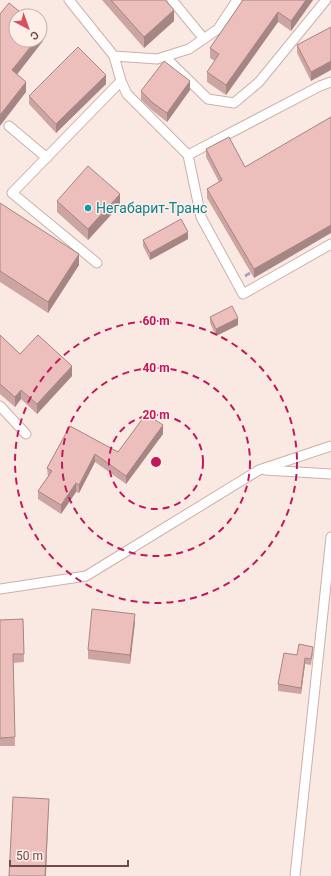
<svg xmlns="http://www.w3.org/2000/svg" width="331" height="876" viewBox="0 0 331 876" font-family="Roboto,sans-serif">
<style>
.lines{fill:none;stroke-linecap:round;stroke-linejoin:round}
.lane-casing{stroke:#ccb0ac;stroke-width:11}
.lane{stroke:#fff;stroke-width:9}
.rail{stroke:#a9a2c1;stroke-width:3;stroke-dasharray:6 4;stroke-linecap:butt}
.wall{fill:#cca4a2}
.shaded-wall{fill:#a68684}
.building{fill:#edbfbc;stroke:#a68684}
.ring{fill:none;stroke:#c2185b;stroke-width:2;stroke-dasharray:7 5}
.culture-dot{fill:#0f9aa8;stroke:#fdeee7;stroke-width:1.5}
.labels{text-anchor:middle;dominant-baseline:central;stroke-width:3;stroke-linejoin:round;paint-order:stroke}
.culture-label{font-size:14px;fill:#0d838f;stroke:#fdeee7;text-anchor:start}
.centre{fill:#c2185b;stroke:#fdeee7;stroke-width:2}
.ring-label{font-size:12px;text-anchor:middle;font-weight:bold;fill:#c2185b;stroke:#fdeee7;stroke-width:3;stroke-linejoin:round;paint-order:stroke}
</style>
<rect width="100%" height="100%" fill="#fae9e2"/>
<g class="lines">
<g class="lane-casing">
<path id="lane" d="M69,0l45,56 7,25 6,13 61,61 13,62 42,77 88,-50
M172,0l32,39
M114,56l43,3 32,-10 29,-20 19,-29
M165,57l43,42 26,4 25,-21 67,-82
M9,126l38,32
M188,155l132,-69 11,-4
M97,263l-85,-70 109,-112
M0,406l26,28
M265,470l66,4
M0,589l86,-13 173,-106 72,-24
M295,876l36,-339"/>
</g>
<use href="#lane" class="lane"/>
<path class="rail" d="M245,276l15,-9"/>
</g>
<path class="wall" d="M102,0h63l9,21 -30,27z
M243,0h70l-22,31 -13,-9 -52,73 -19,-13v-10l8,-11 -5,-3v-10z
M331,27l-20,54 -14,-28v-8z
M106,84l-50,49 -27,-29v-8z
M190,90l-23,32 -14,-11 -12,-11v-9z
M331,117l-77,161 -47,-80v-9l12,-7 -13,-25v-8l39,18z
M57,201l63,4 -32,35 -31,-28z
M0,203l79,62 -31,48 -48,-31z
M188,239l-38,21 -7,-14v-6z
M210,317l28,8 -22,11 -6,-13z
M0,335l20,19 52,22 -35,38 -16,-15 -6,8 -15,-13z
M70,426l48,26 45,-18 -37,50 -31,-22 -16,31 -3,-1 -15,22 -23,-15v-8l10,-14 -1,-9z
M23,619l1,43 -11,1 2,83h-15v-126z
M135,622l-5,42 -42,-5v-9z
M313,653l-2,12 -6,-1 -4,30 -23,-3v-7l19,-29z"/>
<path class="shaded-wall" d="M306,0h7l-22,31v-10z
M174,10v11l-30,27v-11z
M278,12v10l-52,73v-10z
M43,30v11l-31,40v-11l24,-30h4v-6z
M331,61v9l-20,11v-9z
M106,75v9l-50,49v-9z
M190,81v9l-23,32v-9z
M26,82v10l-26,34v-11z
M120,194v11l-32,35v-11z
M331,225v8l-77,45v-9z
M188,232v7l-38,21v-7z
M79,254v11l-31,48v-11z
M238,318v7l-22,11v-7z
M72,366v10l-35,38v-10z
M21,390v9l-6,8v-10z
M163,425v9l-37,50v-8z
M95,454v8l-16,31v-8z
M76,483v9l-15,22v-9z
M135,614v8l-5,42v-9z
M305,658v6l-4,30v-6z
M49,799l-3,77h-1z"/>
<path class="building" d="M111,0h54l9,10 -30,27z
M243,0h63l-15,21 -13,-9 -52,73 -19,-13 12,-18 -9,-6z
M9,3l16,13h-9v24h20l-24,30 14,12 -26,33v-101z
M331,27v34l-20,11 -14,-27z
M40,28l3,2 -3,4z
M78,47l28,28 -50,49 -27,-28z
M164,61l26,20 -23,32 -14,-10 -12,-12z
M331,117v108l-77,44 -47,-80 15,-9 -16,-31 23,-12 16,30z
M88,166l32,28 -32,35 -31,-28z
M0,203l79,51 -31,48 -48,-31z
M181,219l7,13 -38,21 -7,-13z
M232,306l6,12 -22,11 -6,-12z
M0,335l20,19 18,-19 34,31 -35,38 -16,-14 -6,7 -15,-13z
M146,414l17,11 -37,51 -31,-22 -16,31 -3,-2 -15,22 -23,-14 14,-20 -5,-3 23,-42 48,26z
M92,609l43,5 -5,41 -42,-5z
M23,619l1,35h-11l2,83 -15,1v-118z
M299,644l14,3 -2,12 -6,-1 -4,30 -23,-4 6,-31 13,2z
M13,797l36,2 -4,77h-36z"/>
<g class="ring">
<circle cx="156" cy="462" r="47"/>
<circle cx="156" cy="462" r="94"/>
<circle cx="156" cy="462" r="141"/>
</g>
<circle class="culture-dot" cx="88" cy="208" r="4"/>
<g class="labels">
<g class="culture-label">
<text x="96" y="208">Негабарит-Транс</text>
</g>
</g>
<circle cx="156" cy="462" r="6" class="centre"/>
<g class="ring-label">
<text x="156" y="325">60 m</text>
<text x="156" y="372">40 m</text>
<text x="156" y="419">20 m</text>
</g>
<g transform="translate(28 28) rotate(139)"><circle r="19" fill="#fdeee7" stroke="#c4ada9"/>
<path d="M0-3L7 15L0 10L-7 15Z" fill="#db505d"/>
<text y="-6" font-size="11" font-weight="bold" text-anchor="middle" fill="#6f4c4b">С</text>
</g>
<path d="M10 860v6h118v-6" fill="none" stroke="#6f4c4b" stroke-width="2"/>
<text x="16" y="860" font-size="12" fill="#6f4c4b" stroke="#fdeee7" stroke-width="3" paint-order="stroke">50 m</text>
</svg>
